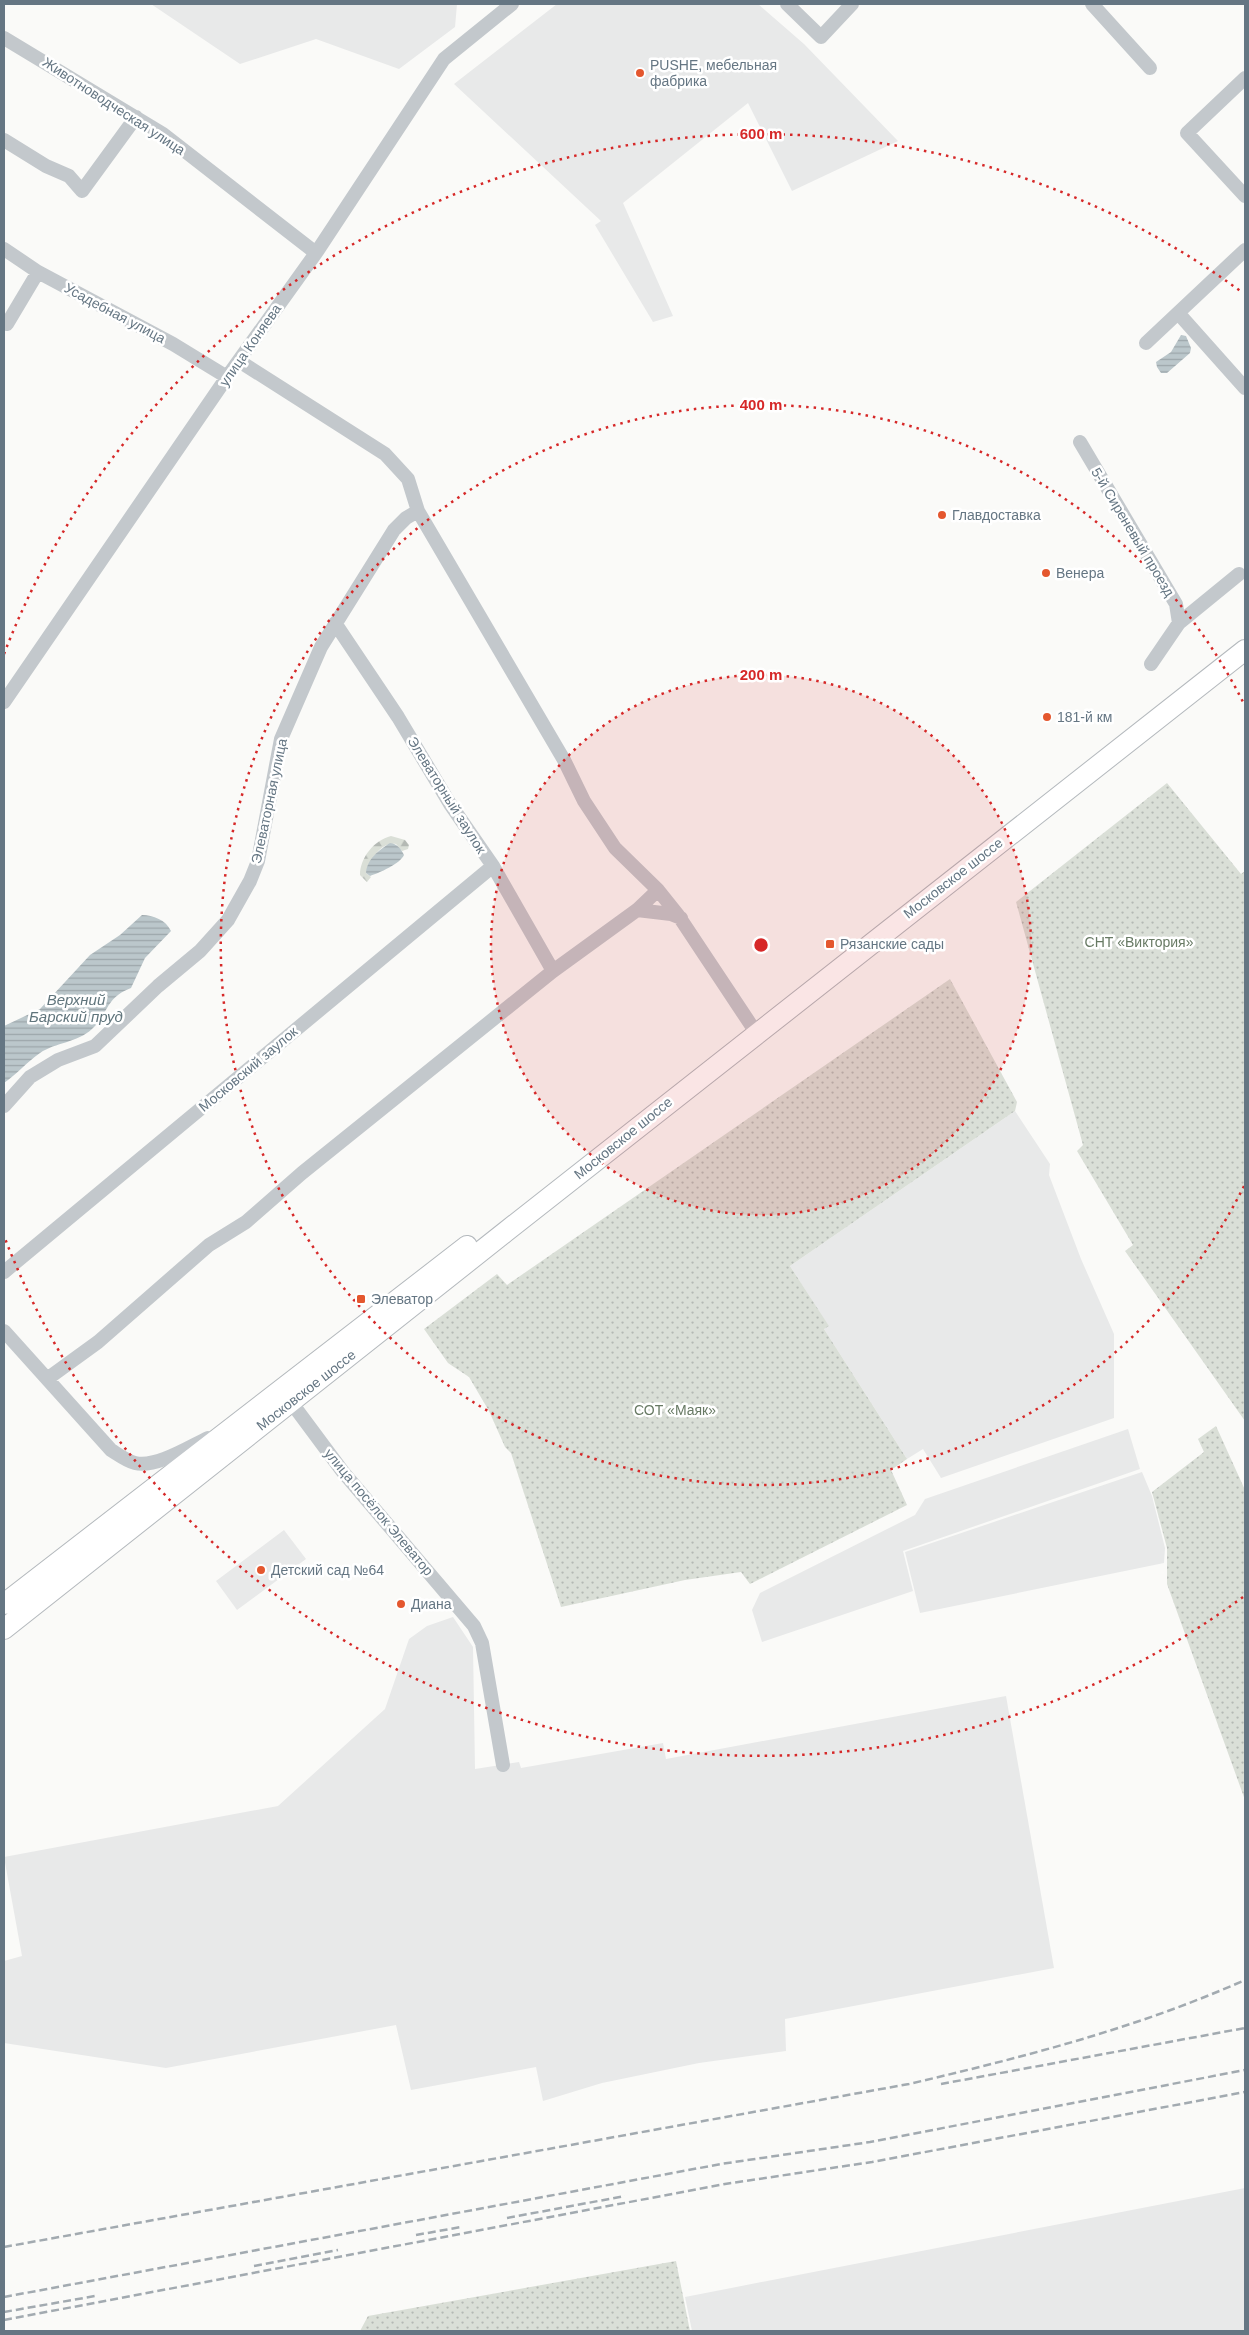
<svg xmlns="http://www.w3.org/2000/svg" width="1249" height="2335" viewBox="0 0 1249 2335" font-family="Arial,sans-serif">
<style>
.built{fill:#e8e9e9}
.grass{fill:url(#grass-dots)}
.forest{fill:url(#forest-firs)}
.water{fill:url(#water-rules)}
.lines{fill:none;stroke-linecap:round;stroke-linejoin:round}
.highway-casing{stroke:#b4b9bd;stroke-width:22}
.minor{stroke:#c3c8cc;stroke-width:14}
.highway{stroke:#fff;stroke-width:20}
.rail{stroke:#a2aab0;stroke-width:2.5;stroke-dasharray:8 4;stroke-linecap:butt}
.ring{fill:none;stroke:#d62828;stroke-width:2.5;stroke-dasharray:2.5 5}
.poi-dot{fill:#e4572e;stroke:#fff;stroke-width:2}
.labels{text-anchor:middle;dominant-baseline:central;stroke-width:5;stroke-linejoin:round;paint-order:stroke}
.poi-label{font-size:14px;fill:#657683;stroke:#fff;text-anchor:start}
.street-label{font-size:14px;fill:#657683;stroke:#fff}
.park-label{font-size:14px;fill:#687a64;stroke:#fff}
.water-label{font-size:15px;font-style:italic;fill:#60757c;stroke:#fff}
.centre{fill:#d62828;stroke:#fff;stroke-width:2.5}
.ring-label{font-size:15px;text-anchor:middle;font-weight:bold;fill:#d62828;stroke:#fff;stroke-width:5;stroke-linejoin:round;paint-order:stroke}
</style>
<defs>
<pattern id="grass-dots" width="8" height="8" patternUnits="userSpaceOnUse" patternTransform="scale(1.25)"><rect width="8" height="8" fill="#dadfd7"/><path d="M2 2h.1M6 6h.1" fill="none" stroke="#b4b9b4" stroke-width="1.8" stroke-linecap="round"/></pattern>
<pattern id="forest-firs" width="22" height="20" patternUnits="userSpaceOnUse" patternTransform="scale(1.25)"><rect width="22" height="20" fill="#dadfd7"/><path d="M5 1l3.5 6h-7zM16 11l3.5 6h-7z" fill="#b4b9b4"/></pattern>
<pattern id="water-rules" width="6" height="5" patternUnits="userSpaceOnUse" patternTransform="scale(1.25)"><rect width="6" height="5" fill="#bbc7cb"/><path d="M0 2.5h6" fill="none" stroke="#9ca6aa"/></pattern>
</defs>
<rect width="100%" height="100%" fill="#fafaf8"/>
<path class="built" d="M151,4h306l-2,23 -56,42 -83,-30 -76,25z
M557,4h201l46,40 94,97 -106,50 -44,-88 -125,100 50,113 -20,6 -58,-97 6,-4 -147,-137z
M1015,1111l35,53 -1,11 32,84 33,75v84l-173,60 -18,-29 -16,10 -83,-130 4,-4 -38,-59z
M1128,1429l12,40 -237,82 10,40 -151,51 -10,-32 8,-17 155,-78 10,-16z
M1142,1472l10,24 13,52 -1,15 -244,50 -15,-61z
M284,1530l22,29 -69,51 -21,-29z
M453,1617l20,30 2,122 44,-7 2,6 142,-25 3,16 340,-63 48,272 -269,51 1,32 -87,12 -97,20 -59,18 -7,-34 -125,23 -15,-65 -230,43 -162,-25v-82l18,-5 -18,-99 274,-51 107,-97 24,-70 18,-13z
M1245,2188v143h-553l-7,-34z"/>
<path class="grass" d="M1167,783l74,91 4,-3v550l-120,-170 8,-6 -56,-94 6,-6 -67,-243z
M950,979l67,123 -2,9 -225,155 39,60 -5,3 83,130 -16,11 16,35 -157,79 -9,-12 -56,8 -124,27 -50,-154 -6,-6 -16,-36 -20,-34 -21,-14 -24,-34 73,-55 10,11z
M1216,1426l29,64v310l-78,-216v-36l-15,-56 52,-40 -6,-13z
M676,2261l14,70h-330l8,-15z"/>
<path class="forest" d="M391,836l14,4 4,5 -1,4 -6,2 -6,-7c-17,-2 -25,17 -30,29l5,4 -4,5 -7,-7c0,-17 14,-35 31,-39z"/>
<path class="water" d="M1181,335l5,1 5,12 -1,5 -23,20h-6l-4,-6 -1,-5 15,-10z
M390,843c8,1 11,6 14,12 -4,9 -25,18 -34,21l-4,-3c1,-14 13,-23 24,-30z
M142,915c11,0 24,5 29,16l-26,27 -14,30c-26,10 -22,25 -39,41 -15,14 -36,13 -52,24 -13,9 -23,21 -36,30v-57l36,-17 50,-54 30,-20z"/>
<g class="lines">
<g class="highway-casing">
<path id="highway" d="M4,1604l463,-358
M4,1629c413,-327 826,-655 1241,-979"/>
</g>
<path class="minor" d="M787,4l34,33 31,-33
M1092,4l58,64
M4,38l159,96 153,119
M1245,78l-58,55 58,63
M4,140l42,26 23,10 13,15 54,-74
M4,249l34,23 135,72 54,33
M1179,314l66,74
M7,324l31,-52
M1146,343l99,-93
M239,361l146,93 23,25 10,32 146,249 20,41 31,47 43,42 20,25 73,110
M1080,442l96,162 3,19
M335,623l63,94 52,87 43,62 60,105
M1151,664l28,-41 60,-49
M4,702l223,-325 89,-124 128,-194 68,-55
M637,910l34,4 10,4
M4,1106l26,-29 28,-17 37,-14 63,-60 42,-35 28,-31 22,-39 8,-20 23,-122 40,-92 73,-117 12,-12 12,-7
M4,1272l489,-406
M4,1331l107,119c8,5 16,11 24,13 21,5 54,-16 73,-25
M47,1379l51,-37 111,-97 37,-23 56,-49 251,-202 84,-61 21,-20
M291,1402l52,70 131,154 8,17 21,122"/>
<use href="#highway" class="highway"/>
<path class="rail" d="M941,2084l304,-56
M507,2218l118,-22
M416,2235l45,-8
M4,2247l905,-163c115,-27 228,-56 336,-104
M254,2266l84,-16
M4,2297l717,-133 149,-22 375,-72
M4,2312l91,-16
M4,2320l721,-136 147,-22 373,-70"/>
</g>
<circle cx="761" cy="945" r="270" fill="#d62828" fill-opacity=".12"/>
<g class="ring">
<circle cx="761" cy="945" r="270"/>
<path d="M1244 1186A540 540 0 1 1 1244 704"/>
<path d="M1243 1597A811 811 0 0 1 4 1236M4 654A811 811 0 0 1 1243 293"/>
</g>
<g class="poi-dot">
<circle cx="640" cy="73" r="5"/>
<circle cx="942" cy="515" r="5"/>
<circle cx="1046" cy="573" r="5"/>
<circle cx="1047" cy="717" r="5"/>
<rect x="825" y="939" width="10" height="10" rx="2.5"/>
<rect x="356" y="1294" width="10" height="10" rx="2.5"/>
<circle cx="261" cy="1570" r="5"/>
<circle cx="401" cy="1604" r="5"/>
</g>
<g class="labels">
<g class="poi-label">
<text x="650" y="65">PUSHE, мебельная<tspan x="650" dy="16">фабрика</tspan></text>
<text x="952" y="515">Главдоставка</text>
<text x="1056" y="573">Венера</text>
<text x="1057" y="717">181-й км</text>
<text x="840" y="944">Рязанские сады</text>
<text x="371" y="1299">Элеватор</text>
<text x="271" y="1570">Детский сад №64</text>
<text x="411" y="1604">Диана</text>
</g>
<g class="street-label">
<text transform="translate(114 106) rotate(33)">Животноводческая улица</text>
<text transform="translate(115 313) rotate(28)">Усадебная улица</text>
<text transform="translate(250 345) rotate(-55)">улица Коняева</text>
<text transform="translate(1133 532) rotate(59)">5-й Сиреневый проезд</text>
<text transform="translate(447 795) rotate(58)">Элеваторный заулок</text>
<text transform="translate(269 801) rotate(-78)">Элеваторная улица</text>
<text transform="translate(953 878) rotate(-38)">Московское шоссе</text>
<text transform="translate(248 1069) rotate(-40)">Московский заулок</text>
<text transform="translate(623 1138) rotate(-39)">Московское шоссе</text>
<text transform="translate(306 1390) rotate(-38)">Московское шоссе</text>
<text transform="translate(379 1512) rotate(50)">улица посёлок Элеватор</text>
</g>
<g class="park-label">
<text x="1139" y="942">СНТ «Виктория»</text>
<text x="675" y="1410">СОТ «Маяк»</text>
</g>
<g class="water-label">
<text x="76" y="999">Верхний<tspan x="76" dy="17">Барский пруд</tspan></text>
</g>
</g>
<circle cx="761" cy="945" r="8" class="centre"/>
<g class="ring-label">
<text x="761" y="139">600 m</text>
<text x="761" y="410">400 m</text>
<text x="761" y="680">200 m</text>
</g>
<rect width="1249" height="2335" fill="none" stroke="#657683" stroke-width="10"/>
</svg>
